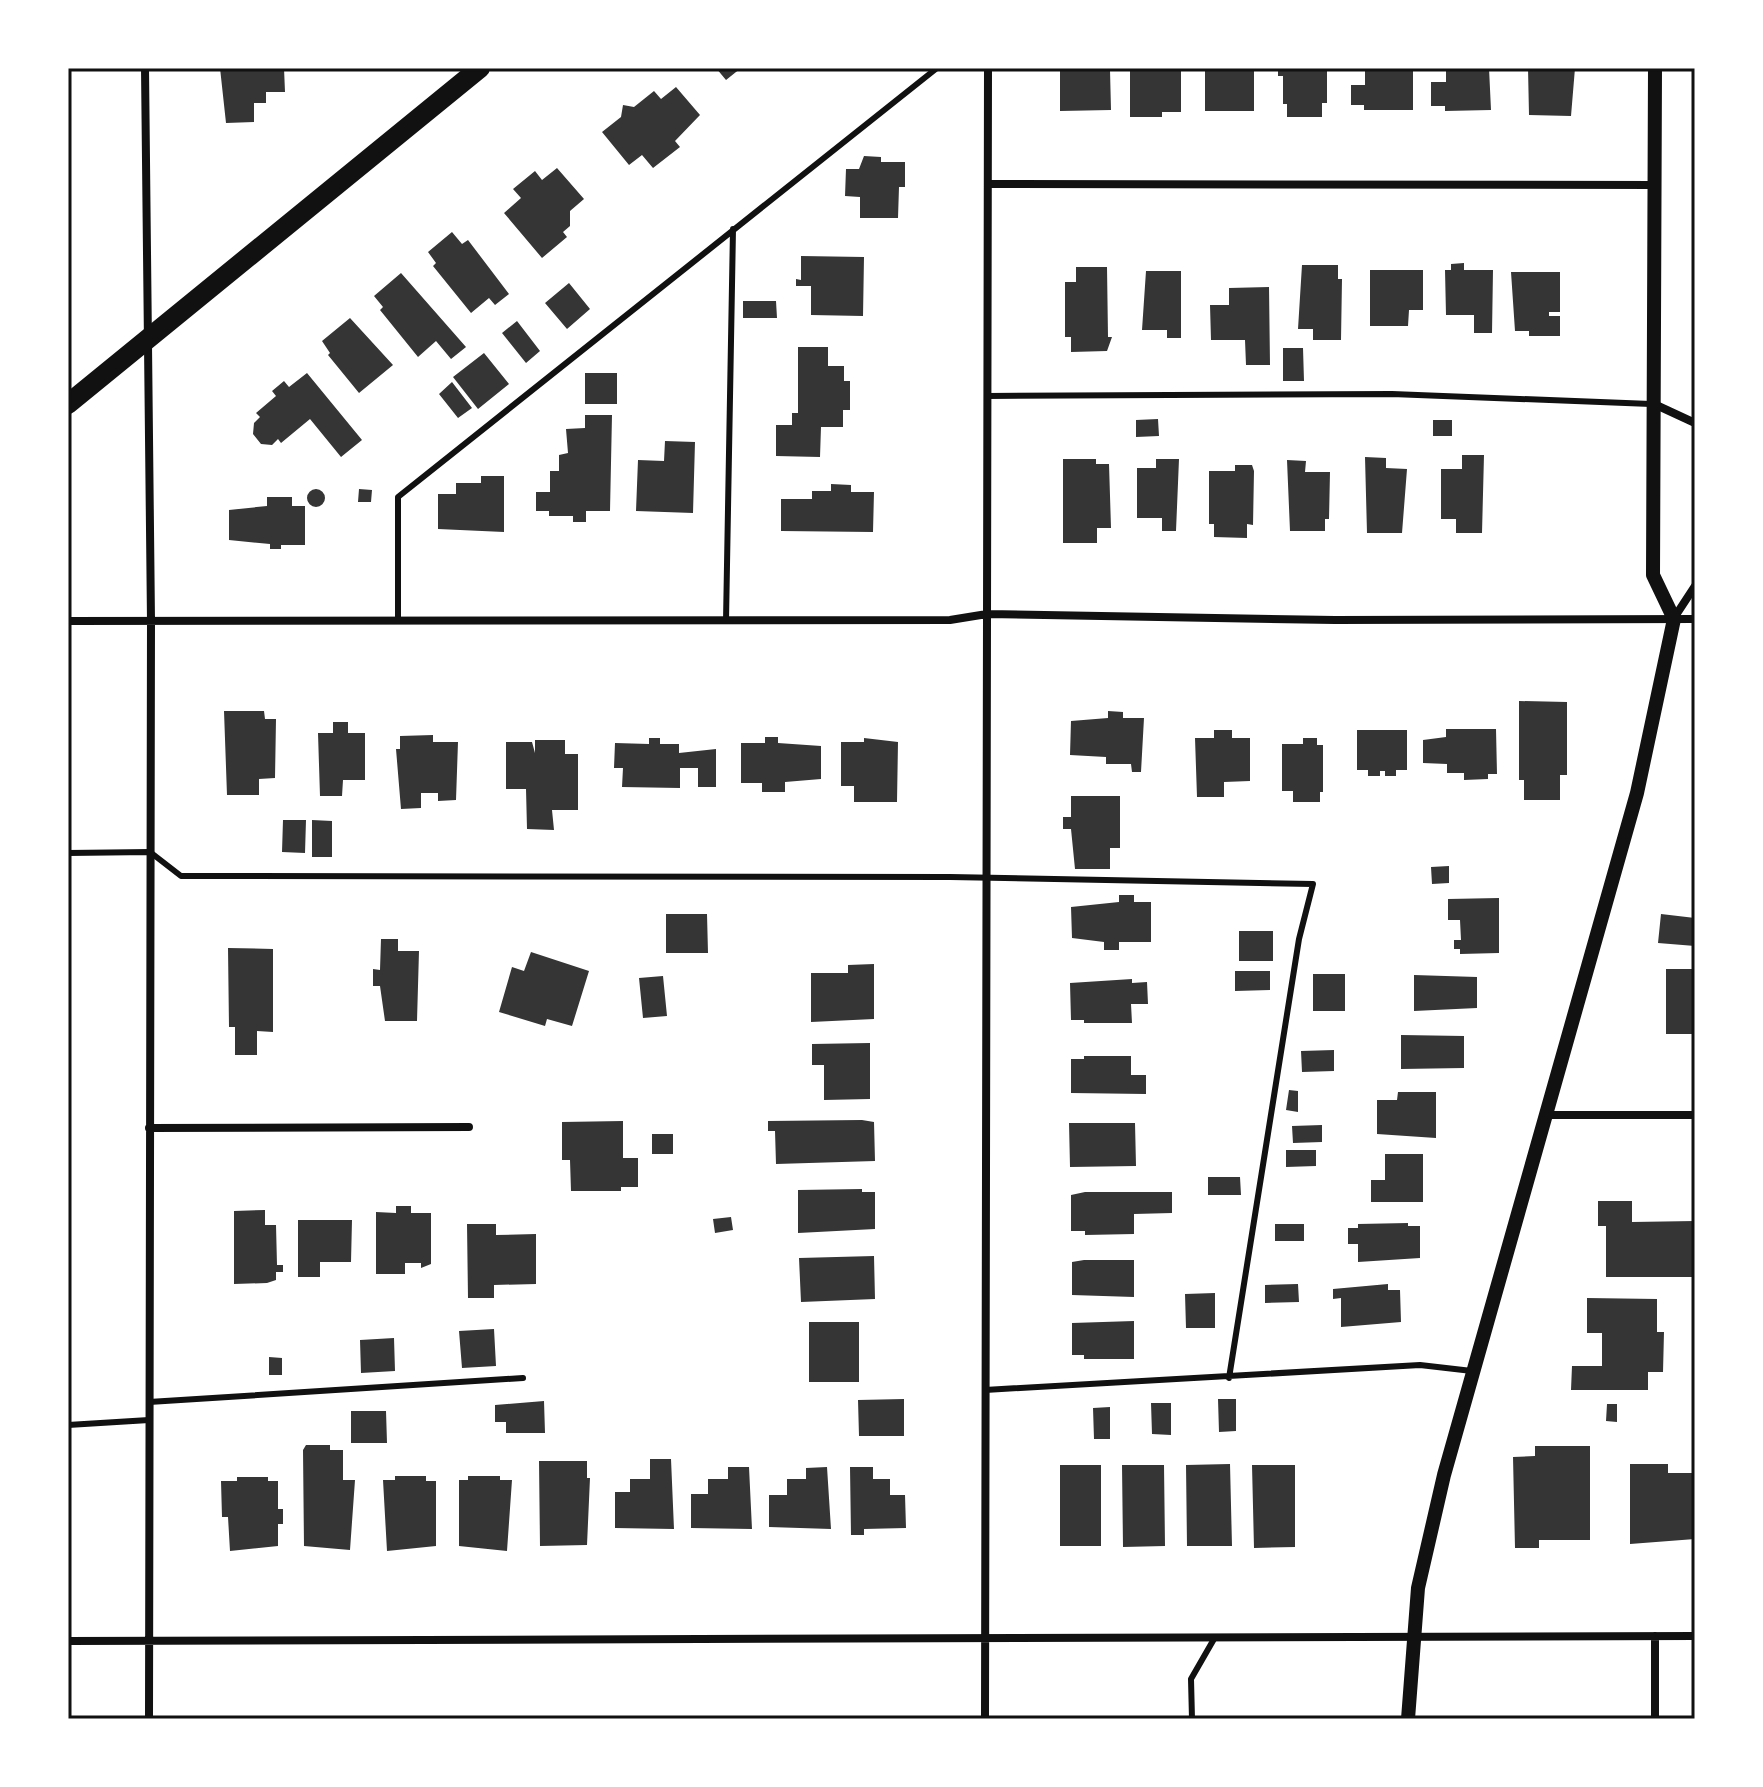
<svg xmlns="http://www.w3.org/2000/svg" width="1763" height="1787" viewBox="0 0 1763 1787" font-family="Bitter,serif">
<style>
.building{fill:#353535}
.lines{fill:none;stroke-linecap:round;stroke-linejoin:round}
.service{stroke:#111;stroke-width:6}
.minor{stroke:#111;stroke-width:8}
.tertiary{stroke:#111;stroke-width:14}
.primary{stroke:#111;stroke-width:20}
.neatline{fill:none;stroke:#111;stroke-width:3}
</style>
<rect width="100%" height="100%" fill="#fff"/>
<path class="building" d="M220,68h64l1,24h-19v11h-12v19l-28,1z
M716,68h25l-15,12z
M1065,68l45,2 1,40 -51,1v-41z
M1130,68h51v44h-19v5h-32z
M1205,68h49v43h-49z
M1278,68h49v35h-5v14h-35v-13h-4v-28h-5z
M1365,68l48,1v41h-49v-5h-13v-20h14z
M1446,68h43l2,42 -46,1v-5h-14v-24h15z
M1528,68h47l-4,48 -42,-1z
M676,87l24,28 -25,26 5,6 -27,21 -11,-13 -13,10 -27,-33 19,-15 2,-12 11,2 20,-16 7,8z
M864,156l17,1v5h24v25h-6l-1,31h-38v-21l-15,-1 1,-27h13z
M557,168l27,31 -14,12v15l-7,6 4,5 -25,21 -38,-45 17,-15 -8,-9 22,-18 7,9z
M452,232l10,12 6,-4 41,54 -14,11 -6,-7 -18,15 -38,-47 3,-3 -8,-11z
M801,256l63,1 -1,59 -52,-1v-29h-15v-7l5,1z
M1464,263v7h29l-1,63h-18v-18h-28l-1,-45h6v-6z
M1302,265h36v14h4l-1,61h-28v-11h-15z
M1076,267h31l1,70h4l-5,14 -36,1v-15h-6v-55h11z
M1370,270h53v40h-14l-1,16h-38z
M1146,271h35v67h-14v-8h-25z
M1511,272h49v40h-11v4h11v20h-31v-5h-14z
M401,273l65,74 -15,12 -15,-18 -18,16 -38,-47 3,-3 -9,-11z
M569,283l21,26 -23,20 -22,-26z
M1269,287l1,78h-24l-1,-25h-34l-1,-35h19v-17z
M743,301h33l1,17h-34z
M350,318l43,47 -34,28 -31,-38 2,-2 -8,-12z
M517,321l23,30 -14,12 -24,-30z
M798,347h30v19h16v15h6v29h-7v17h-22l-1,30 -44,-1v-31h16v-12h6z
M1283,348h20l1,33h-21z
M484,353l25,31 -31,25 -25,-32z
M307,373l55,67 -21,17 -31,-38 -29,24 -3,-4 -6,6 -11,-1 -8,-10 1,-11 6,-6 -4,-4 20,-17 -4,-5 12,-10 5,6z
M585,373h32v31h-32z
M452,382l20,26 -14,10 -19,-24z
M585,415h27l-2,96h-24v11h-13v-6h-24v-5h-13v-19h14v-21h9v-16l9,-2 -2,-24 19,-1z
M1158,419l1,17 -23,1v-17z
M1433,420h19v16h-19z
M665,441l30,1 -2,71 -57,-2 2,-51 26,1z
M1462,455h22l-2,78h-26v-14h-15v-50h21z
M1365,457l21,1v10l21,1 -5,64h-35z
M1063,459h33v5h13l2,64h-14v15h-34z
M1156,459h23l-3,72h-14v-13h-25v-50h19z
M1287,460l19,1 -1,11h25l-1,47h-4v12h-35z
M1235,465h17l2,6 -1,54 -6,-1v14l-33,-1v-13h-5v-53h26z
M481,476h23v56l-66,-3v-35h18v-11h25z
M831,484l20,1v7h23l-1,40 -92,-1v-32h31v-8h19z
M307 498a9 9 0 1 1 18 0a9 9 0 1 1-18 0Z
M359,489l13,1 -1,12h-13z
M267,497h25v9h13v39h-24v4h-11v-5l-41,-4v-30l38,-4z
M1519,701l48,1v73h-7v25h-36v-20h-5z
M224,711h40l1,8h11l-1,59 -16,1v16h-32z
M1108,711l15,1v6h21l-3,54h-9l-1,-8h-25v-7l-36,-2 1,-34 37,-3z
M333,722h15v11h17v47h-22l-1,16h-22l-2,-63h15z
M1446,729h50l1,45h-9v5l-24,1v-7h-17v-9l-24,-1v-23l23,-3z
M1214,730h18v8h18v43l-26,1v15h-27l-2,-59h19z
M1357,730h50v40h-11v6h-11v-5h-5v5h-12v-6h-11z
M433,735v7h25l-2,58 -18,1v-8h-17v15l-20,1 -5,-60h4v-13z
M765,737h13v6l43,3v33l-36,3v10h-23v-9h-21v-40h24z
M649,738h11v6h19v9l37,-4v38h-18v-19h-18v20l-58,-1 1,-19h-9l1,-25 34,1z
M864,738l34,4 -1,60h-43v-16h-13v-44h23z
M1303,738h14v7h6v47h-3v10h-27v-11h-11v-47h21z
M535,740h30v14h13v56h-26l2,20 -27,-1 -1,-40h-20v-47h26l3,11z
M1071,796h49v52h-10v21h-35l-4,-40h-8v-12h8z
M283,820h23l-1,33 -23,-1z
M312,820l20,1v36h-20z
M1449,866v17l-17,1 -1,-17z
M1119,895h15v7h17v40h-32v8h-15v-8l-32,-4 -1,-31 48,-5z
M1499,898v55l-39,1v-5h-6v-9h7l-1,-20h-12v-21z
M666,914h41l1,39h-42z
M1661,914l34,4v28l-37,-3z
M1239,931h34v30h-34z
M381,939h17v12h21l-2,70h-32l-5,-35h-7v-17l7,1z
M228,948l45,1v83l-16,-1v24h-22v-28h-6z
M531,952l58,19 -17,55 -25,-7 -2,7 -46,-14 13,-45 12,4z
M874,964v55l-63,3v-49h37v-8z
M1666,969h29v65h-29z
M1235,971h35v19l-35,1z
M1313,974h32v37h-32z
M1414,975l63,2v31l-63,3z
M663,976l4,40 -24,2 -4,-40z
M1132,979v4l15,-1 1,22h-17l1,19h-48v-3h-13l-1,-37z
M1401,1035l63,1v32l-63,1z
M870,1043v56l-46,1v-35h-12v-21z
M1334,1050v21l-32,1 -1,-21z
M1084,1056h47v19h15v19l-75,-1v-34h13z
M1289,1090l9,1v21l-12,-2z
M1398,1092h38v46l-59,-4v-34h20z
M862,1120l12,2 1,39 -99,3 -1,-33h-7v-10z
M623,1121v37h15v29h-17v4h-50l-1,-31h-8v-38z
M1069,1123h66l1,43 -66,1z
M1322,1125v17l-29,1 -1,-17z
M652,1134h21v20h-21z
M1286,1150h30v16l-30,1z
M1385,1154h38v48h-52v-22h14z
M1208,1177h32l1,18h-33z
M862,1189v3h13v37l-77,4v-43z
M1085,1192h87v21l-38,1v20l-49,1v-4h-14v-36z
M1598,1201h34v21l63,-1v56h-89v-51h-8z
M396,1206h15v7h20v51l-10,4v-5h-16v11h-29v-62l20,1z
M265,1210v15h11l1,40h6v7h-7v8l-9,3 -33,1v-73z
M731,1217l2,13 -18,3 -2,-14z
M298,1220h54l-1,42h-31v15h-22z
M1408,1223v3h12v32l-62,4v-18h-10v-16h10v-4z
M467,1224h29v11l40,-1v50l-42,1v13h-26z
M1275,1224h29v17h-29z
M874,1256l1,43 -74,3 -2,-44z
M1084,1260h50v37l-62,-2v-33z
M1298,1284l1,18 -34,1v-18z
M1388,1284v6h12l1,32 -60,5v-29l-8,1v-10z
M1215,1293v35h-29l-1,-34z
M1587,1298l70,1v33h7l-1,40h-15v18h-77l1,-24h30v-33h-15z
M1134,1321v38h-50v-4h-12v-32z
M809,1322h50v60h-50z
M494,1329l2,37 -34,2 -3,-37z
M394,1338l1,33 -34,2 -1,-33z
M269,1357l13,1v17h-13z
M904,1399v37h-45l-1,-36z
M1218,1399h18v32l-17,1z
M544,1401l1,32h-39v-11h-11v-17z
M1151,1403h20v32l-19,-1z
M1607,1404h10v18l-11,-1z
M1110,1407v32h-16l-1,-31z
M351,1411h35l1,32h-36z
M306,1445h24v5h13v30h12l-5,70 -46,-4 -1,-96z
M1535,1446h55v94h-51v8h-24l-2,-91 22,-1z
M650,1459h21l3,70 -59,-1v-36h15v-13h20z
M539,1461h48v17h3l-3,67 -47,1z
M1230,1464l2,82h-45l-1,-81z
M1630,1464h38v9h27v66l-65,5z
M1060,1465h41v81h-41z
M1122,1465h42l1,81 -42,1z
M1252,1465h43v82l-41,1z
M728,1467h21l3,62 -61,-1v-34h17v-15h20z
M827,1467l4,62 -62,-2v-32h18v-16h19v-11z
M850,1467h23v12h17v16h15l1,33 -42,1v6h-13z
M395,1476h31v5h10v65l-49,5 -4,-71h12z
M468,1476h32v4h12l-5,71 -48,-5v-66h9z
M237,1477h31v4h10v28h5v15h-5v22l-48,5 -2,-34h-6l-1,-36h16z"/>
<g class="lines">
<path class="service" d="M987,396l405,-2 259,10
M398,621v-124l539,-429
M726,621l7,-392
M68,853l82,-1 31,24 769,1 363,7 -14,55 -70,439
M985,1390l435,-25 52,6
M149,1402l374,-24
M68,1425l81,-5
M1192,1719l-1,-40 23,-40"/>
<path class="minor" d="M145,68l6,553 -2,1098
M988,184l667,1
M1654,404l41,19
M1674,618l21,-32
M68,621l882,-1 37,-6 348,6 360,-1
M1546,1115h149
M149,1128l320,-1
M1655,1636v83
M68,1641l1627,-5
M985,1719l3,-1651"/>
<path class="tertiary" d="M1408,1719l10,-131 26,-113 193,-682 37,-174 -21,-44 2,-507"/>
<path class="primary" d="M68,404l412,-336"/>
</g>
<rect width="1763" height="1787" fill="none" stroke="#ffffff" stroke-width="140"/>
<rect x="70" y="70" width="1623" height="1647" class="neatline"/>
</svg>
